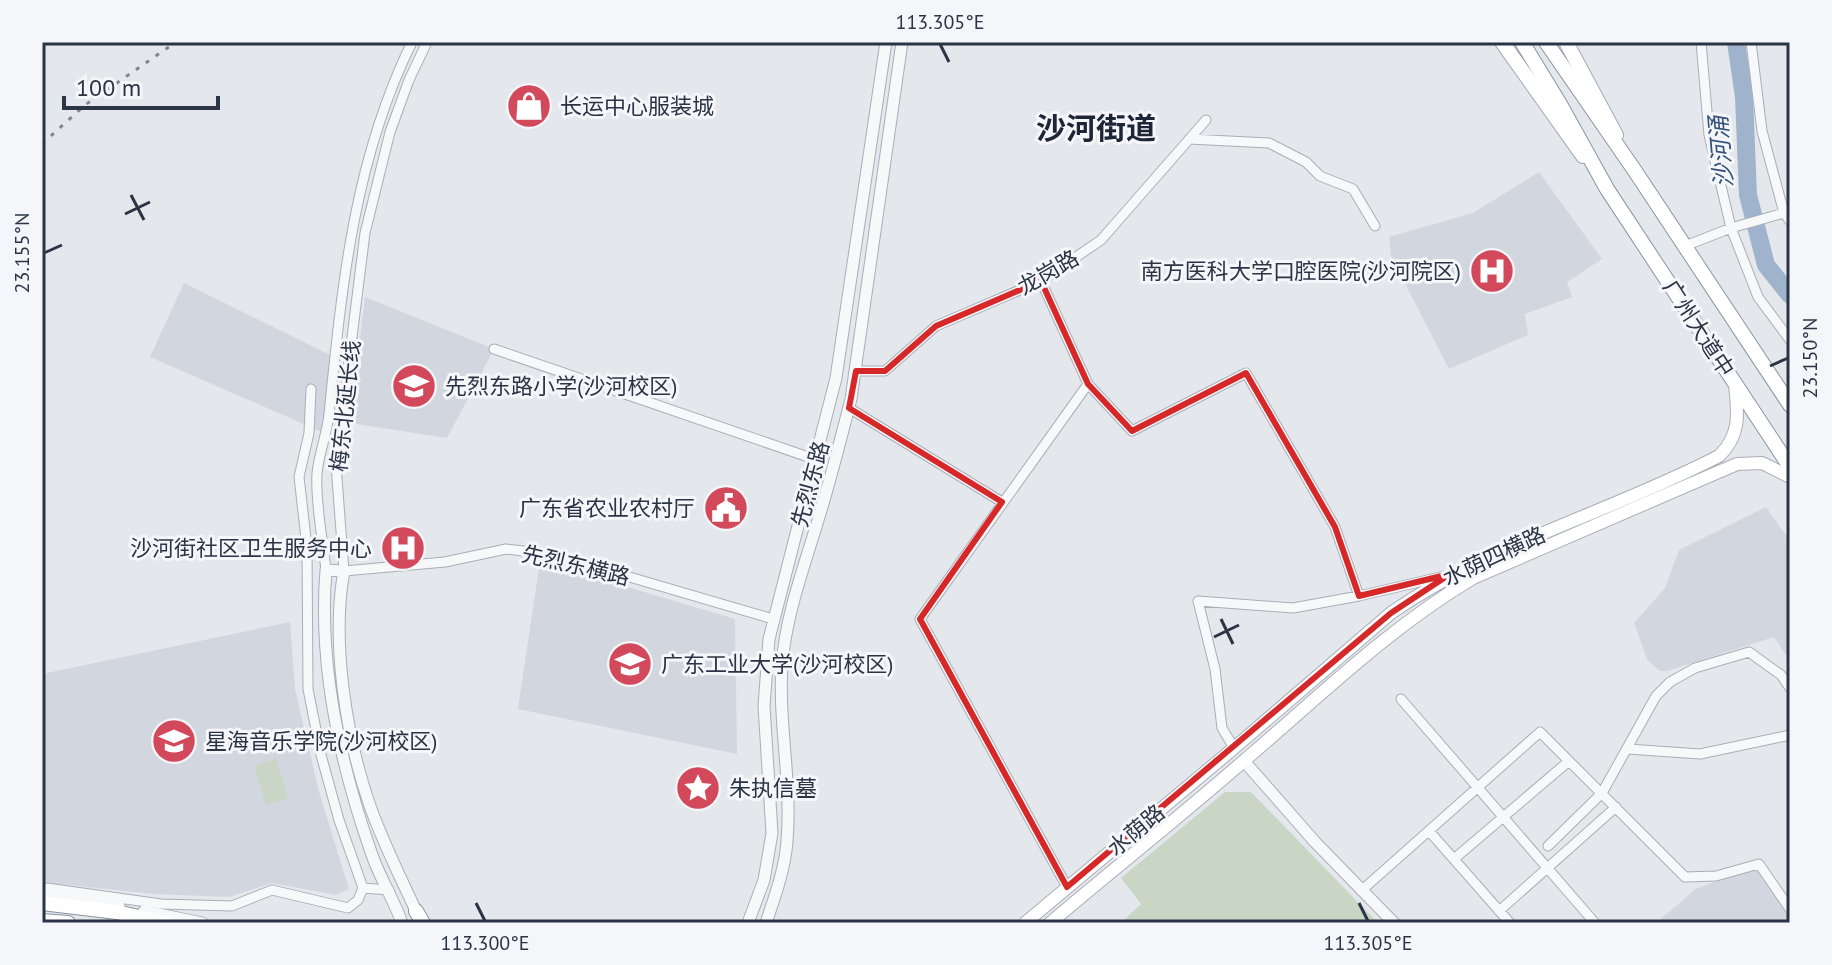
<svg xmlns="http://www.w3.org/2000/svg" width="1832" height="965" viewBox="0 0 1832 965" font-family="'PT Sans','Noto Sans SC',sans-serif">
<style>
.built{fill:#d2d6de}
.green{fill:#c9d6c5}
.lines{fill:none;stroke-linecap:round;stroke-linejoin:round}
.river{stroke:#9fb4cc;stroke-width:18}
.minor-casing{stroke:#a9aeb7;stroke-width:11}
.tertiary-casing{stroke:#a9aeb7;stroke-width:13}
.secondary-casing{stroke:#a9aeb7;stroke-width:14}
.primary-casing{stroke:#a3abb8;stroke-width:16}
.trunk-casing{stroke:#8b94a3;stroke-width:16}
.minor{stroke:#f7f8fa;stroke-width:9}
.tertiary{stroke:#f7f8fa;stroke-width:11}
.secondary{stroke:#fff;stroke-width:12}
.primary{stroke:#fff;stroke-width:14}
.trunk{stroke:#fff;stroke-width:14}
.rail{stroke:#7d8696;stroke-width:3;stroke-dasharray:4 8;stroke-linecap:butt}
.marked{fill:none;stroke:#d62828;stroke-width:6;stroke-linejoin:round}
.ticks{fill:none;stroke:#2b3445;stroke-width:3}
.labels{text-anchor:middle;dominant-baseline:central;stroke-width:6;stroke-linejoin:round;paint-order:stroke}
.poi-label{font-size:22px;fill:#2b3445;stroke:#f4f6f9;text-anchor:start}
.street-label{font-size:22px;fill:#2b3445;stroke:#f4f6f9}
.water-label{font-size:24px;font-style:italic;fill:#34527a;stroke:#f4f6f9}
.district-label{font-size:30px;font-weight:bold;fill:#1d2536;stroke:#f4f6f9}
.neatline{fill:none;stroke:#2b3445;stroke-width:3}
.ticks-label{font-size:20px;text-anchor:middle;fill:#2b3445}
</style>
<rect width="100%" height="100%" fill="#e4e7ec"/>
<path class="built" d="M1539,172l63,87 -35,23 5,15 -47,17 3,21 -79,34 -58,-113 -2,-19 84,-24z
M184,283l148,73 -10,76 -172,-75z
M365,297l129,52 -47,89 -97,-15z
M1766,507l24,34v120l-16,-24 -107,34h-7l-13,-12 -13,-36 31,-35 14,-38z
M540,561l195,58 2,135 -219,-45z
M290,622l5,67 24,103 30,97 -13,6 -64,-12 -43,14 -76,-3 -111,-12v-208z
M1755,866l35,46v11h-134l40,-34z"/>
<path class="green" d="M276,759l12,39 -22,7 -12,-39z
M1225,792h26l127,131h-257l20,-19 -20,-26z"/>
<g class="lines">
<path class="river" d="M1736,42l8,55 4,98 18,70 24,30"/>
<g class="minor-casing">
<path id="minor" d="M427,42l-18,38 -19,52 -25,101 -29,232 8,106 101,-9 61,-13 45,5 222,65
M1701,42l8,93 22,93 27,69 32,43
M1751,42l11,89 22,82 6,8
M1189,139l80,4 37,19 14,14 33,13 22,37
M1685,246l46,-18 53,-15
M1041,281l47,103 -168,235 147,268
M494,349l323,111
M856,371h29l51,-45 105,-45 60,-41 105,-120
M1088,384l44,47 114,-58 89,154 24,69
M849,408l153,94
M326,570c-3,-28 -11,-69 -9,-97 2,-20 10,-39 12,-59 13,-129 25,-254 83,-372
M1401,699l194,224
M1234,748l-12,-20 -7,-59 -17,-68 95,7 66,-12 90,-21
M1628,749l72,5 90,-19
M1429,831l81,92
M1548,846l54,-53 54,-97 14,-14 25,-14 54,-16 32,23 9,13
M1454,859l115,-98
M363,888l26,2
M1361,891l179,-159 145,145 31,-1 43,-12 31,45
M42,892l5,-4 114,16 71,2 40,-16 76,18 10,-8 5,-12 -24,-68 -18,-65 -13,-66 -1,-142 -8,-70 10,-44 2,-44
M1499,911l117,-104"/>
</g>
<g class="tertiary-casing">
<path id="tertiary" d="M1244,761l71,81 79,81
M42,896l77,10
M144,911l58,12
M402,923c-8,-23 -22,-45 -30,-68 -32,-91 -54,-188 -46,-285l18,1c-13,69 2,165 25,232 13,38 31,73 47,108
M748,923l16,-43 8,-47 -8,-127 5,-67 67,-261 50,-336
M766,923c9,-27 19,-54 21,-82 5,-59 -9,-118 -5,-177 4,-50 23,-100 37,-147 12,-39 22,-79 32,-118l51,-357"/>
</g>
<g class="secondary-casing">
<path id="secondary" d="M1025,923l209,-175 157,-135c101,-70 220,-101 328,-157 22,-21 19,-43 16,-71
M1050,923c65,-55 132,-108 196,-164 74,-63 143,-131 227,-181l264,-114 25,-1 28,14"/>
</g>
<g class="primary-casing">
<path id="primary" d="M1502,42l81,114
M1566,42l50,93"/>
</g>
<g class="trunk-casing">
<path id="trunk" d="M1522,42l39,64 46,83 183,278
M1546,42l89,129 155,234
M42,903l75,9 48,11
M416,911l7,12
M42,921l26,2"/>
</g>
<use href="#minor" class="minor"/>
<use href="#tertiary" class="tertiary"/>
<use href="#secondary" class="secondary"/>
<use href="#primary" class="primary"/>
<use href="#trunk" class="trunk"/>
<path class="rail" d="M42,144l43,-39 91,-63"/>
</g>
<path class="marked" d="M1041,281l47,103 44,47 114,-58 89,154 24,69 91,-22 -59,39 -324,274 -147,-268 82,-117 -153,-94 7,-37h29l51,-45z"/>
<path class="ticks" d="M940,44l9,18M131,195l13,25M125,214l25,-12M44,253l18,-8M1770,366l18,-8M1221,619l12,25M1214,637l25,-12M476,903l9,18M1359,903l9,18"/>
<defs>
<g id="shop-disc" transform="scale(2.3)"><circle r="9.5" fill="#d1495b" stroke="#f4f6f9"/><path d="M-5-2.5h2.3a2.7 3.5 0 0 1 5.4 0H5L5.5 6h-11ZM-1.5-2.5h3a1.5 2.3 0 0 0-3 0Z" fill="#fff"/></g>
<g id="hospital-disc" transform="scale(2.3)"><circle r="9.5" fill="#d1495b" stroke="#f4f6f9"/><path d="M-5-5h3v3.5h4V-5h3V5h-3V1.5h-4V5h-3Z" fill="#fff"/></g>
<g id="school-disc" transform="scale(2.3)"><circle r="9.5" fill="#d1495b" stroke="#f4f6f9"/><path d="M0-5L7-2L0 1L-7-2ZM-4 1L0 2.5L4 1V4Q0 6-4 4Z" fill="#fff"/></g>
<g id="civic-disc" transform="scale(2.3)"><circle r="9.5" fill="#d1495b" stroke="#f4f6f9"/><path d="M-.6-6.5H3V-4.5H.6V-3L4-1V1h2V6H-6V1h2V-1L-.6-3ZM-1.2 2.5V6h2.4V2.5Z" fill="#fff"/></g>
<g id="university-disc" transform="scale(2.3)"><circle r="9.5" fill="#d1495b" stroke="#f4f6f9"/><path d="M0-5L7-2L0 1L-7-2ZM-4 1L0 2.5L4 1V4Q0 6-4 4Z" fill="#fff"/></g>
<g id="sight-disc" transform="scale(2.3)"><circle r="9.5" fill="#d1495b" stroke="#f4f6f9"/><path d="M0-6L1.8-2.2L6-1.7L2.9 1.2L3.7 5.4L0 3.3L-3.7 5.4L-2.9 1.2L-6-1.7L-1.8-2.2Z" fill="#fff"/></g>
</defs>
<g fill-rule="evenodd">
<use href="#shop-disc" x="529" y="106"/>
<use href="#hospital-disc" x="1492" y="271"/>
<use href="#school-disc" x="414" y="386"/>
<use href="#civic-disc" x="726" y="508"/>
<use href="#hospital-disc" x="403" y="548"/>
<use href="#university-disc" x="630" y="664"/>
<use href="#university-disc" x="174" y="741"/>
<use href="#sight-disc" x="698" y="788"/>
</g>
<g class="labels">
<g class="poi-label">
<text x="560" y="106">长运中心服装城</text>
<text x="1461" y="271" text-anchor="end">南方医科大学口腔医院(沙河院区)</text>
<text x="445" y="386">先烈东路小学(沙河校区)</text>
<text x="695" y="508" text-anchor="end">广东省农业农村厅</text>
<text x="372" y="548" text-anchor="end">沙河街社区卫生服务中心</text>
<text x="661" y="664">广东工业大学(沙河校区)</text>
<text x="205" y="741">星海音乐学院(沙河校区)</text>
<text x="729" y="788">朱执信墓</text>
</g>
<g class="street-label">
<text transform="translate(1048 272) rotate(-30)">龙岗路</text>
<text transform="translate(1699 328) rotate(57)">广州大道中</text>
<text transform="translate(345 406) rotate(-84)">梅东北延长线</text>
<text transform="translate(810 484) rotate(-75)">先烈东路</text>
<text transform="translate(1494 556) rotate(-25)">水荫四横路</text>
<text transform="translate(576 565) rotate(13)">先烈东横路</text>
<text transform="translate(1136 830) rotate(-40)">水荫路</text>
</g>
<g class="water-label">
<text transform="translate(1721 152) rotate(-95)">沙河涌</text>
</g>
<g class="district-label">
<text x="1096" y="127">沙河街道</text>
</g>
</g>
<rect width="1832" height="965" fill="none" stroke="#f4f6f9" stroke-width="88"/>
<path d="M64 96v12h154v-12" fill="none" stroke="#2b3445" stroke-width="4"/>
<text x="76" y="96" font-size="24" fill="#2b3445" stroke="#f4f6f9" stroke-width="6" paint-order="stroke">100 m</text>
<rect x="44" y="44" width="1744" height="877" class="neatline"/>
<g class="ticks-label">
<text x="940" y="29">113.305°E</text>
<text transform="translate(22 253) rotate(-90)" y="7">23.155°N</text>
<text transform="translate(1810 358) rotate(-90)" y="7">23.150°N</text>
<text x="485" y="950">113.300°E</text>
<text x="1368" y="950">113.305°E</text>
</g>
</svg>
